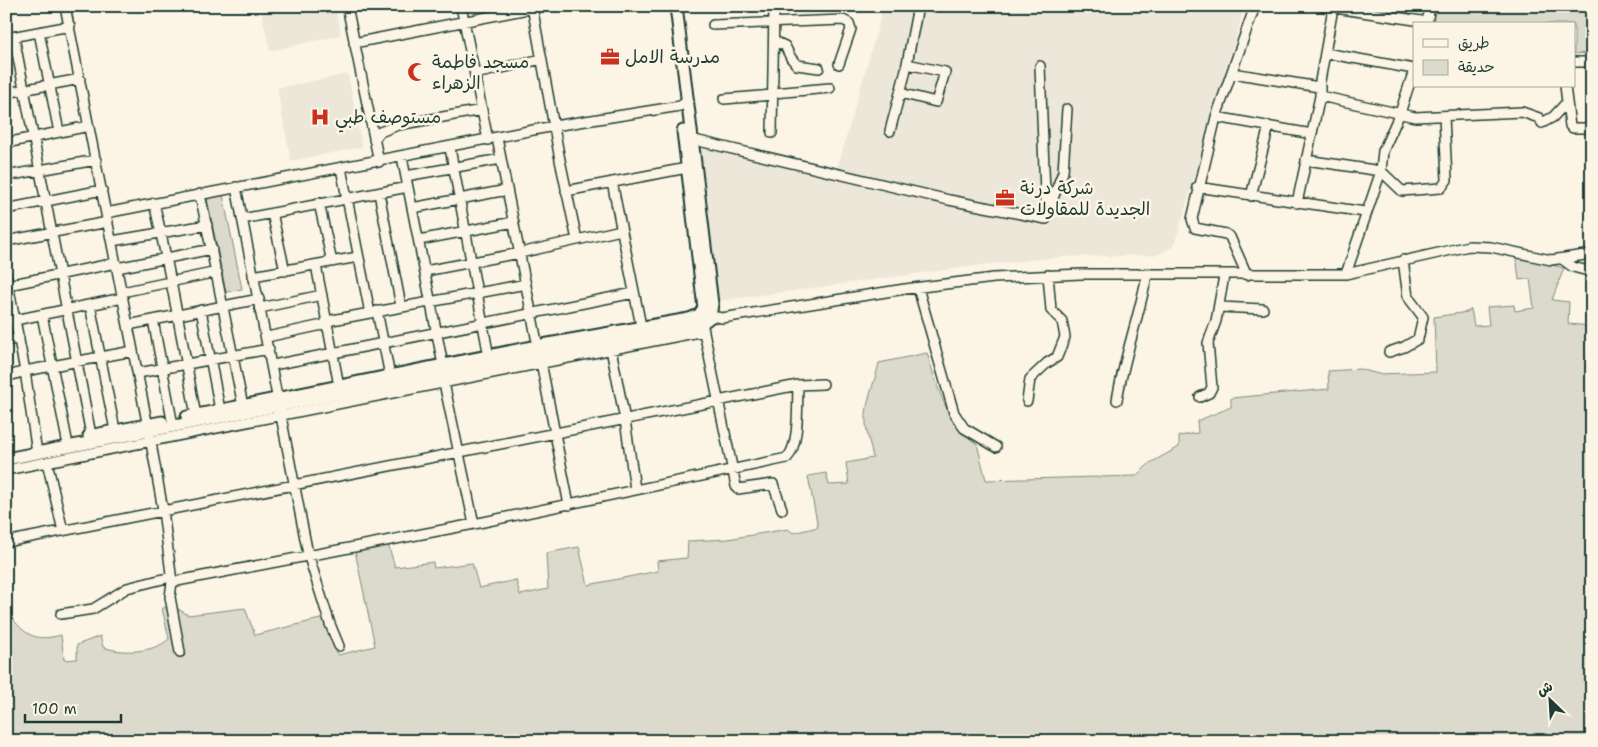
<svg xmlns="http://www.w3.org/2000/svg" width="1598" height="747" viewBox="0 0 1598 747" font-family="'Shantell Sans','Playpen Sans Arabic',sans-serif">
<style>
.built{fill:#ece7d8}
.green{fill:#dcdacc;stroke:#7e8c80}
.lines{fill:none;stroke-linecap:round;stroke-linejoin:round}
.minor-casing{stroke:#1f3d34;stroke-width:12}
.major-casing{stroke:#1f3d34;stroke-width:15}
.minor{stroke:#fcf5e5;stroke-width:9}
.major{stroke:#fcf5e5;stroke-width:11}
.labels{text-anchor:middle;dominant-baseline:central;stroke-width:5;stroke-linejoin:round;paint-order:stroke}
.poi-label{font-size:18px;fill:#1f3d34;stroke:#fcf5e5;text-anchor:start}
</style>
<rect width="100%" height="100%" fill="#fcf5e5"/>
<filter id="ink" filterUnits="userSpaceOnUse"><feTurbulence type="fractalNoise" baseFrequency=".02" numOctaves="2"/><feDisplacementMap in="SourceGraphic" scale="10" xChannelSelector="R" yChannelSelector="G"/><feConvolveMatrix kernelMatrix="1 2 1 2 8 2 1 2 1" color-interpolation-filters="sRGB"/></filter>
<g filter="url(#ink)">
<path class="built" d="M260,6h75l6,29 -71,16z
M884,6h361l-71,240 -18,9 -94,2 -73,7 -272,37 -24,-163 143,35z
M348,74l14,73 -71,14 -14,-73z"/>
<path class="green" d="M1432,6h160v47l-18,1v-30h-145z
M223,195l19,94 -16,3 -19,-94z
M1516,255l48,13 -12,32 17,2 -1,22 24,2v415h-1586v-131c17,23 26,33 55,25l3,25 13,-1v-14l23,-9 3,11c19,7 51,6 66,-8l-7,-31 13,-1 13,8 57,-7 10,27 69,-17 14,37 37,-9 -20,-95 33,-7 7,23 38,-5 1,6 38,-5 7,25 37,-8 4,15 28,-6 -2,-36 33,-6 9,38 70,-14 -1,-10 30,-3 1,-17 40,-2 60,-10 5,4 25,-6 -10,-51 18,-3 3,12 20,-1 -3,-21 27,-5c-2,-11 -6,-23 -7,-34 -2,-19 9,-42 13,-61l48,-10c11,35 19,70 50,91l9,36 150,-4 14,-13 29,-16v-11l19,-3 -1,-12 34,-14v-9l98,-9 -1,-18 32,-2 18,5 58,-2 -2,-55 33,-5 4,-3 3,17 15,-1 -2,-18 27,-2 1,6 19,-3 -4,-29 -11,1z"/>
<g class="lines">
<g class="minor-casing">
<path id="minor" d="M65,6l84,426 14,78 9,72 302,-58 313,-66c13,-13 10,-55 11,-73
M347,6l32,156
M461,6l27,134
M532,6l28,154 17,80
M1322,6l106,16
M1427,24l3,-18
M713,25l130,-5 6,3 2,6 -12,35
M39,32l20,100
M14,37l77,398
M6,38l64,-12
M774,41l11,5 6,12 6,7 22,3
M354,43l179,-35
M1325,53l89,16
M1574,62h18
M1040,66l6,153
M1232,73l87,14
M475,74l67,-15
M1565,86l5,40 3,2h19
M6,93l74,-14
M773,93l57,-5
M900,93l36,9 9,-30 -38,-8
M1320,96l95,21 107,-5 17,6 3,5 11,-6 13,-14
M724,99l49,-4
M1216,117l96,17
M890,131l15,-57 13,-68
M772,133l2,-127
M497,138l72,367
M686,138l263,62 97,19
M374,140l6,-8 18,-7 84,-15
M6,143l83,-17
M450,148l39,209
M402,157l41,208
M1306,160l75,11 21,20 39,-3 6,-8 -3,-64
M341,168l29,145
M6,176l90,-16
M406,176l95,-17
M612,182l29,144
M236,187l72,367 22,70 9,22
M1197,187l168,25
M566,191l121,-23
M379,193l22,113
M200,194l43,212
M1251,196l18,-70
M154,203c17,71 29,142 42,213
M319,203l13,59
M1297,203l23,-107v-15l13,-73
M412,208l95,-18
M6,209l96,-19
M106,213l448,-87 126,-20 6,-4
M272,213l13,58
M1047,214l16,-42 4,-63
M242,219l166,-32
M419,240l95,-18
M6,241l102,-19
M112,241l95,-16
M1562,259l11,8 19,5
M316,265l23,121
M117,268l95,-19
M425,271l95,-18 101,-23
M6,274l19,97 12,82
M1346,274l35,-103 2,-20 17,-38 14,-43
M1247,275l-17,-38 -4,-3 -31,-6 -3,-9 24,-102 39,-111
M253,276l105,-19
M8,285l108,-22
M918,288l36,125 10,15 32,19
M122,292l95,-20
M90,305l25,125
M1219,307l44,2
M260,308l62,-13
M201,310l19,100
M377,311l13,65
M42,315l25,125
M706,315l16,3 183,-29 89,-11 87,-4h265l123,-28 22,1 60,13 41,-6
M15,320l108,-22
M153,320l19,100
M327,321l199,-37
M128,325l131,-26
M703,327l33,159 2,3 35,-5 9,25
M267,337l60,-13
M6,341l13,-3
M610,344l15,76 10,69
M1389,352l15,-5 14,-8 5,-22 -15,-20 -5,-37
M273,365l361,-72
M138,373l131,-24
M6,377l19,-6 108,-20
M444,383l30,141
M1200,397l9,-4 3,-6 -4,-44 8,-22 8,-45
M1117,400c7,-43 22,-83 30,-125
M1027,401l3,-22 17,-16 10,-6 8,-20 -3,-16 -11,-11 -3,-35
M47,462l16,69
M6,470l698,-139
M6,542l792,-157 25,-1
M172,582l-2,15 10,55
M61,614l32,-5 34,-21 44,-11"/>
</g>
<g class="major-casing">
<path id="major" d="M187,417l350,-71 152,-27 10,-4 5,-7 -21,-177
M89,436l73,-14
M6,459l696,-136 8,-6 2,-13 -36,-298"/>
</g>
<use href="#minor" class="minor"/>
<use href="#major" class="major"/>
</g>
</g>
<defs>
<g id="office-bare" transform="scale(1.5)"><path d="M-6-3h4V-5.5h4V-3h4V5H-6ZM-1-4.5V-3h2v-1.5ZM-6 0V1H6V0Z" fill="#c8321e" stroke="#fcf5e5" stroke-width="2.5" paint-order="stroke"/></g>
<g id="mosque-bare" transform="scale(1.5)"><path d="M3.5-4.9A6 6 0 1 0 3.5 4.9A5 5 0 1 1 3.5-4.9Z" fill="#c8321e" stroke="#fcf5e5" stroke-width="2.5" paint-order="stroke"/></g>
<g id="hospital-bare" transform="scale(1.5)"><path d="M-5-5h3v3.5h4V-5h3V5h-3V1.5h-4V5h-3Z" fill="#c8321e" stroke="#fcf5e5" stroke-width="2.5" paint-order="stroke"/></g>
</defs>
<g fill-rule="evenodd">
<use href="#office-bare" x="610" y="57"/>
<use href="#mosque-bare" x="417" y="72"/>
<use href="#hospital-bare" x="320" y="117"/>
<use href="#office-bare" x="1005" y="198"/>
</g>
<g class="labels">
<g class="poi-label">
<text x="625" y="57">مدرسة الامل</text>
<text x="432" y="62">مسجد فاطمة<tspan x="432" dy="21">الزهراء</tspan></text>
<text x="335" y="117">مستوصف طبي</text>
<text x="1020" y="188">شركة درنة<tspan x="1020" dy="21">الجديدة للمقاولات</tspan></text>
</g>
</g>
<rect width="1598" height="747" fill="none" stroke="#fcf5e5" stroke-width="25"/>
<rect x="12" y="12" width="1573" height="722" fill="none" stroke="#1f3d34" stroke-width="2" filter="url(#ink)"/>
<rect x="1413" y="22" width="162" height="65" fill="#fcf5e5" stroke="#a4ab9e"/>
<rect x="1423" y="39" width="25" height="8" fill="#fcf5e5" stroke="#a4ab9e"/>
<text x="1458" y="48" font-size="15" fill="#1f3d34">طريق</text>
<rect x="1423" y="60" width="25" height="15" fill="#dcdacc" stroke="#a4ab9e"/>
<text x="1458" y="72" font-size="15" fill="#1f3d34">حديقة</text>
<g transform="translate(1550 700) rotate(335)" stroke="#fcf5e5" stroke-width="4" paint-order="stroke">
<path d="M0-4L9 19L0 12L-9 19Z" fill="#1f3d34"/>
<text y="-8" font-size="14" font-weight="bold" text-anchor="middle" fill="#1f3d34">ش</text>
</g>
<path d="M25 714v8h96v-8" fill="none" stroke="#1f3d34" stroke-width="2.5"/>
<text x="32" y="714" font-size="15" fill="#1f3d34" stroke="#fcf5e5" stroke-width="4" paint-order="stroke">100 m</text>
</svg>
